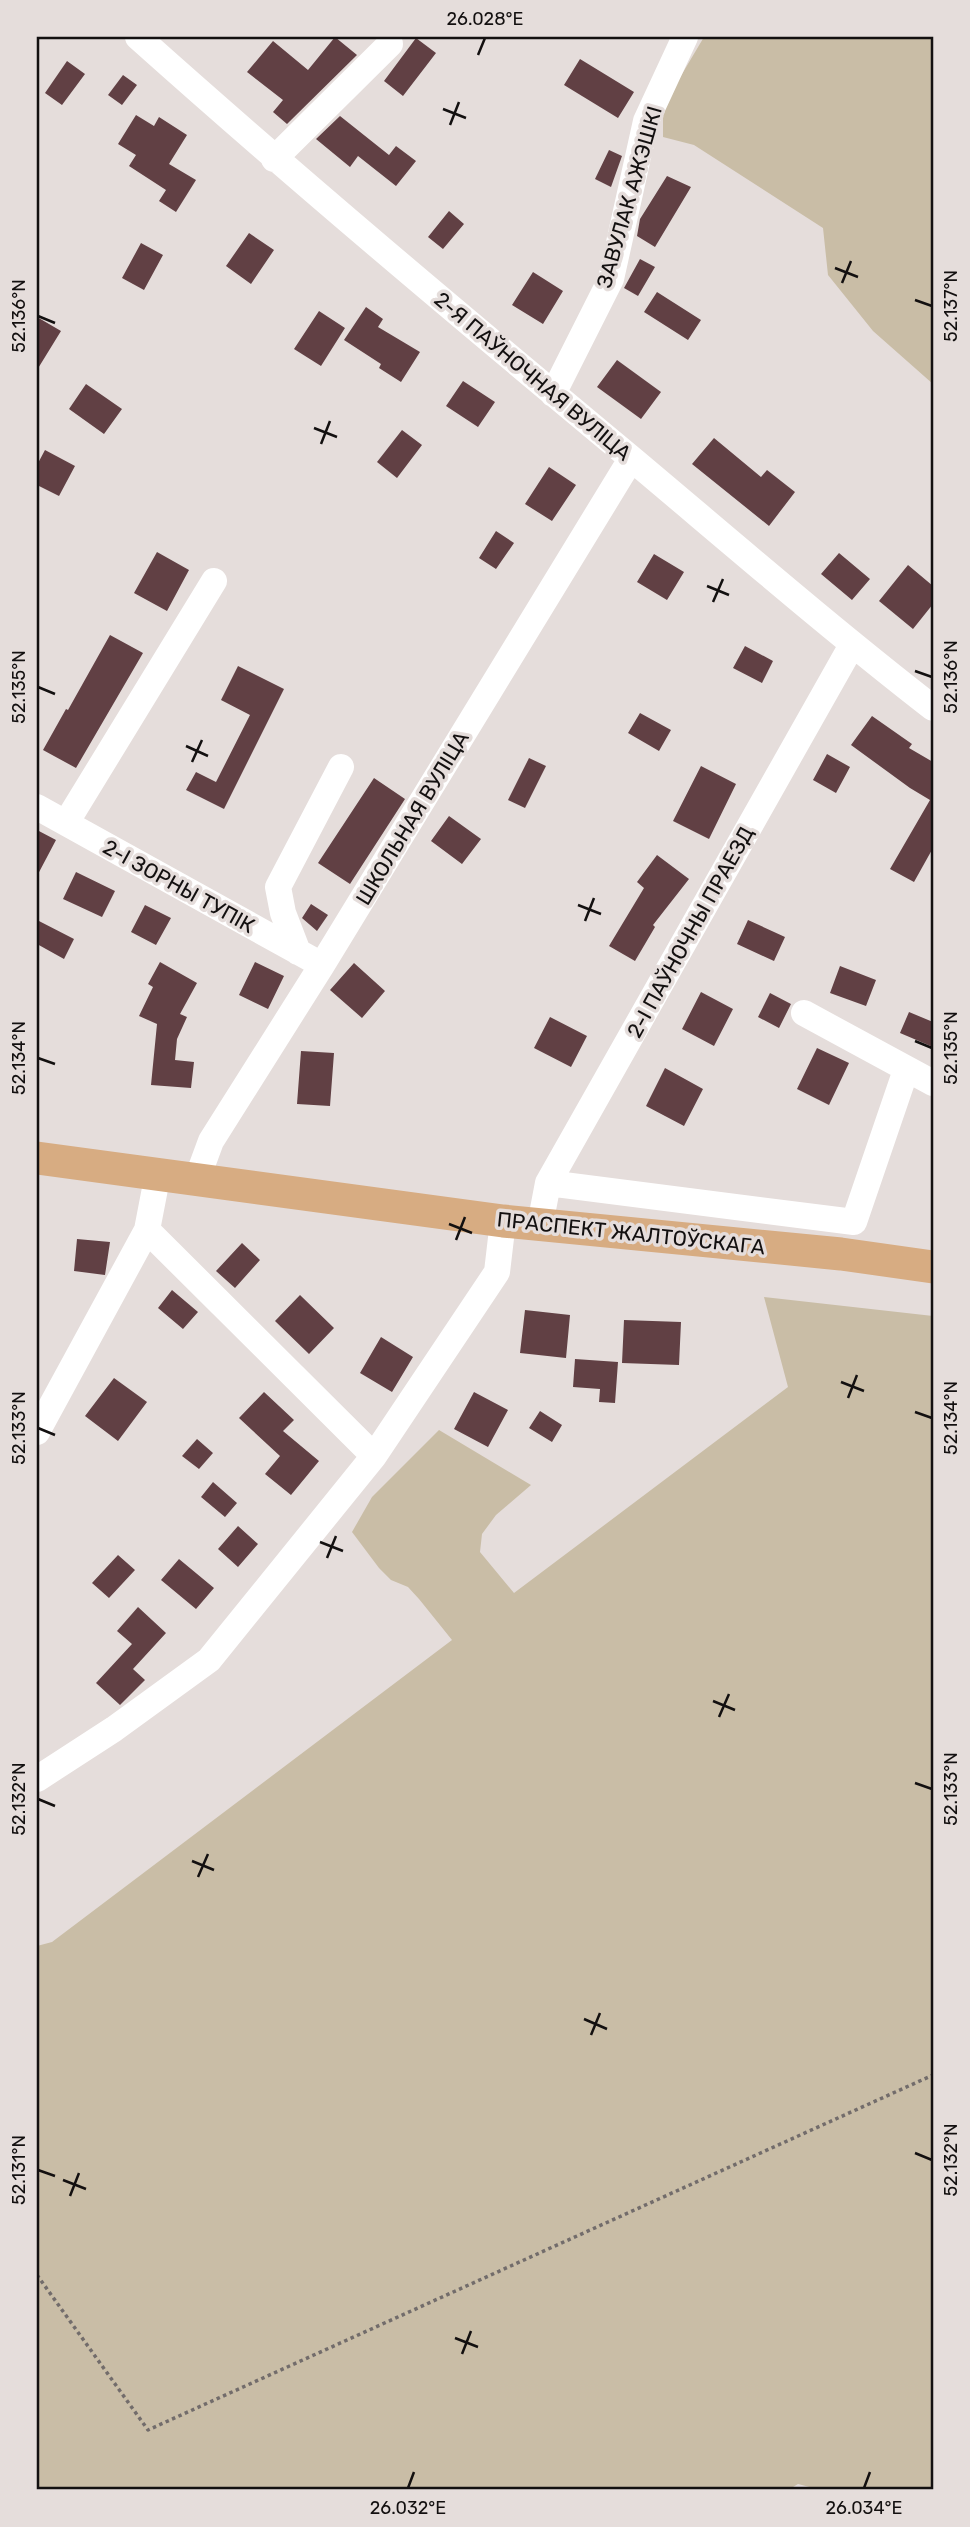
<svg xmlns="http://www.w3.org/2000/svg" width="970" height="2527" viewBox="0 0 970 2527" font-family="Rubik,sans-serif">
<style>
.green{fill:#c9bda6}
.building{fill:#614044}
.lines{fill:none;stroke-linecap:round;stroke-linejoin:round}
.path{stroke:#726c6b;stroke-width:3.5;stroke-dasharray:3.5 3.5;stroke-linecap:butt}
.minor{stroke:#fff;stroke-width:26}
.major{stroke:#d7ac82;stroke-width:33}
.ticks{fill:none;stroke:#131010;stroke-width:2.5}
.labels{text-anchor:middle;dominant-baseline:central;stroke-width:7;stroke-linejoin:round;paint-order:stroke}
.street-label{font-size:21px;fill:#131010;stroke:#e5dddb}
.neatline{fill:none;stroke:#131010;stroke-width:2.5}
.ticks-label{font-size:18px;text-anchor:middle;fill:#131010}
</style>
<rect width="100%" height="100%" fill="#e5dddb"/>
<path class="green" d="M704,37h229v347l-60,-53 -45,-56 -5,-47 -129,-83 -31,-8v-31z
M764,1297l169,19v1174h-112l-23,-6 -10,6h-751v-544l15,-4 400,-302 -33,-41 -11,-12 -17,-7 -12,-12 -27,-36 20,-35 67,-67 92,55 -35,30 -14,19 -2,18 34,41 274,-206z"/>
<path class="building" d="M335,37l22,18 -70,69 -14,-12 10,-12 -36,-28 26,-31 35,29z
M416,38l20,15 -33,43 -19,-15z
M580,59l54,33 -16,26 -54,-33z
M67,61l18,13 -23,31 -17,-12z
M123,75l14,10 -15,20 -14,-10z
M136,115l18,11 5,-9 28,18 -18,29 27,16 -20,32 -17,-11 7,-11 -37,-24 7,-11 -18,-11z
M340,116l49,39 7,-9 20,15 -20,25 -38,-30 -8,11 -34,-28z
M609,150l13,6 -11,31 -16,-8z
M667,176l24,11 -36,60 -18,-11 3,-17z
M449,211l15,13 -21,25 -15,-12z
M249,233l25,17 -23,34 -25,-18z
M141,243l22,12 -19,35 -22,-12z
M640,259l15,8 -17,29 -14,-8z
M533,272l30,19 -20,33 -31,-19z
M657,292l44,28 -13,20 -44,-28z
M366,307l17,12 -5,8 42,25 -19,30 -22,-14 2,-4 -37,-24z
M319,311l26,17 -24,38 -27,-17z
M37,317l24,14 -24,39z
M617,360l44,32 -20,27 -44,-32z
M463,381l32,21 -17,25 -32,-21z
M86,384l36,25 -18,25 -35,-25z
M402,430l20,15 -25,33 -20,-16z
M714,438l47,39 6,-7 28,22 -26,34 -77,-62z
M45,450l30,16 -16,30 -22,-11v-20z
M549,467l27,18 -24,36 -27,-17z
M496,531l18,12 -18,26 -17,-11z
M157,552l32,18 -22,41 -33,-18z
M839,553l31,26 -18,21 -31,-26z
M654,554l30,18 -17,28 -30,-18z
M908,565l25,21v18l-20,25 -34,-28z
M110,635l33,18 -67,115 -33,-18 23,-41 2,1z
M745,646l28,15 -11,22 -29,-15z
M238,666l46,23 -60,120 -38,-19 10,-18 20,10 34,-67 -29,-15z
M640,713l31,17 -12,21 -31,-18z
M872,716l40,28 -3,4 24,14v86l-19,34 -24,-13 40,-69 -20,-12 -59,-43z
M827,754l23,13 -14,26 -23,-13z
M529,758l17,8 -21,42 -17,-8z
M701,766l35,18 -27,55 -36,-18z
M374,778l31,21 -55,85 -32,-21z
M449,816l32,23 -19,25 -31,-23z
M37,830l19,10 -19,36z
M657,855l32,24 -36,46 2,2 -20,34 -26,-15 35,-58 -7,-6z
M76,872l39,19 -13,26 -39,-18z
M311,904l17,11 -11,16 -15,-13z
M145,905l26,13 -15,27 -25,-13z
M37,920l37,19 -10,20 -27,-15z
M748,920l37,17 -11,24 -37,-17z
M160,962l37,21 -17,31 7,3 -10,22 -2,21 19,2 -3,26 -40,-3 6,-61 -18,-8 14,-29 -5,-3z
M255,962l29,14 -16,33 -29,-14z
M354,963l31,28 -23,27 -32,-28z
M840,966l36,14 -10,26 -36,-13z
M701,992l32,17 -19,37 -32,-17z
M770,993l21,11 -12,24 -21,-11z
M909,1012l24,10v25l-33,-14z
M550,1017l37,19 -16,31 -37,-19z
M817,1048l32,15 -20,42 -32,-16z
M301,1051l33,2 -4,53 -33,-2z
M665,1068l38,21 -19,37 -38,-20z
M77,1239l33,3 -5,33 -31,-4z
M242,1243l18,17 -25,28 -19,-17z
M172,1290l26,22 -15,17 -25,-21z
M300,1295l34,33 -25,26 -34,-33z
M525,1310l45,5 -4,43 -46,-5z
M624,1320l57,2 -2,43 -57,-2z
M381,1337l32,20 -21,35 -32,-19z
M575,1359l43,3 -3,41 -16,-1 1,-13 -27,-2z
M114,1378l33,24 -29,39 -33,-25z
M264,1392l30,28 -11,11 36,30 -28,34 -26,-21 15,-18 -41,-38z
M474,1392l34,18 -20,37 -34,-18z
M540,1411l22,14 -10,17 -23,-14z
M197,1439l16,14 -14,16 -17,-13z
M213,1482l24,21 -12,14 -24,-20z
M238,1526l20,18 -20,23 -20,-18z
M118,1555l17,15 -26,28 -17,-15z
M179,1559l35,29 -18,21 -35,-29z
M138,1607l28,26 -33,36 12,11 -25,25 -24,-22 36,-39 -15,-13z"/>
<g class="lines">
<path class="path" d="M37,2275l111,155 785,-355"/>
<path class="minor" d="M138,37c161,144 327,283 494,422 100,84 198,169 301,249
M274,159l116,-115
M553,394l58,-115 35,-158 39,-84
M37,807l285,158
M66,823l148,-242
M298,952l-15,-39 -5,-26 63,-120
M804,1013l129,70
M197,1179l14,-38 111,-176 309,-506
M548,1183l306,39 52,-152
M540,1225l8,-42 304,-538
M147,1230l227,226
M37,1432l110,-202 11,-57
M37,1779l77,-50 95,-69 165,-204 123,-184 6,-51"/>
<path class="major" d="M37,1158l466,63 338,33 92,13"/>
</g>
<path class="ticks" d="M478,55l7,-17M443,109l23,9M450,125l9,-23M835,268l23,9M842,283l9,-22M915,300l17,6M38,316l17,7M314,428l23,9M321,444l9,-23M707,586l22,9M713,602l10,-23M915,671l17,6M38,687l17,7M186,746l22,10M192,762l10,-22M578,905l23,9M585,921l9,-23M915,1041l17,7M38,1058l17,6M449,1224l23,9M456,1240l9,-23M841,1382l23,9M848,1398l9,-23M915,1412l17,6M38,1428l17,7M320,1542l23,9M327,1558l9,-22M713,1701l22,9M719,1717l10,-23M915,1783l17,6M38,1799l17,7M192,1861l22,9M198,1877l10,-23M584,2019l23,10M591,2035l9,-22M915,2153l17,7M38,2170l17,6M63,2180l23,9M70,2196l9,-23M455,2338l23,9M462,2354l9,-23M408,2488l6,-16M864,2488l6,-16"/>
<g class="labels">
<g class="street-label">
<text transform="translate(629 197) rotate(-74)">ЗАВУЛАК АЖЭШКІ</text>
<text transform="translate(533 376) rotate(40)">2-Я ПАЎНОЧНАЯ ВУЛІЦА</text>
<text transform="translate(412 818) rotate(-59)">ШКОЛЬНАЯ ВУЛІЦА</text>
<text transform="translate(179 886) rotate(29)">2-І ЗОРНЫ ТУПІК</text>
<text transform="translate(690 932) rotate(-61)">2-І ПАЎНОЧНЫ ПРАЕЗД</text>
<text transform="translate(631 1233) rotate(6)">ПРАСПЕКТ ЖАЛТОЎСКАГА</text>
</g>
</g>
<rect width="970" height="2527" fill="none" stroke="#e5dddb" stroke-width="77"/>
<rect x="38" y="38" width="894" height="2450" class="neatline"/>
<g class="ticks-label">
<text x="485" y="25">26.028°E</text>
<text transform="translate(951 306) rotate(-90)" y="6">52.137°N</text>
<text transform="translate(19 316) rotate(-90)" y="6">52.136°N</text>
<text transform="translate(951 677) rotate(-90)" y="6">52.136°N</text>
<text transform="translate(19 687) rotate(-90)" y="6">52.135°N</text>
<text transform="translate(951 1048) rotate(-90)" y="6">52.135°N</text>
<text transform="translate(19 1058) rotate(-90)" y="6">52.134°N</text>
<text transform="translate(951 1418) rotate(-90)" y="6">52.134°N</text>
<text transform="translate(19 1428) rotate(-90)" y="6">52.133°N</text>
<text transform="translate(951 1789) rotate(-90)" y="6">52.133°N</text>
<text transform="translate(19 1799) rotate(-90)" y="6">52.132°N</text>
<text transform="translate(951 2160) rotate(-90)" y="6">52.132°N</text>
<text transform="translate(19 2170) rotate(-90)" y="6">52.131°N</text>
<text x="408" y="2514">26.032°E</text>
<text x="864" y="2514">26.034°E</text>
</g>
</svg>
